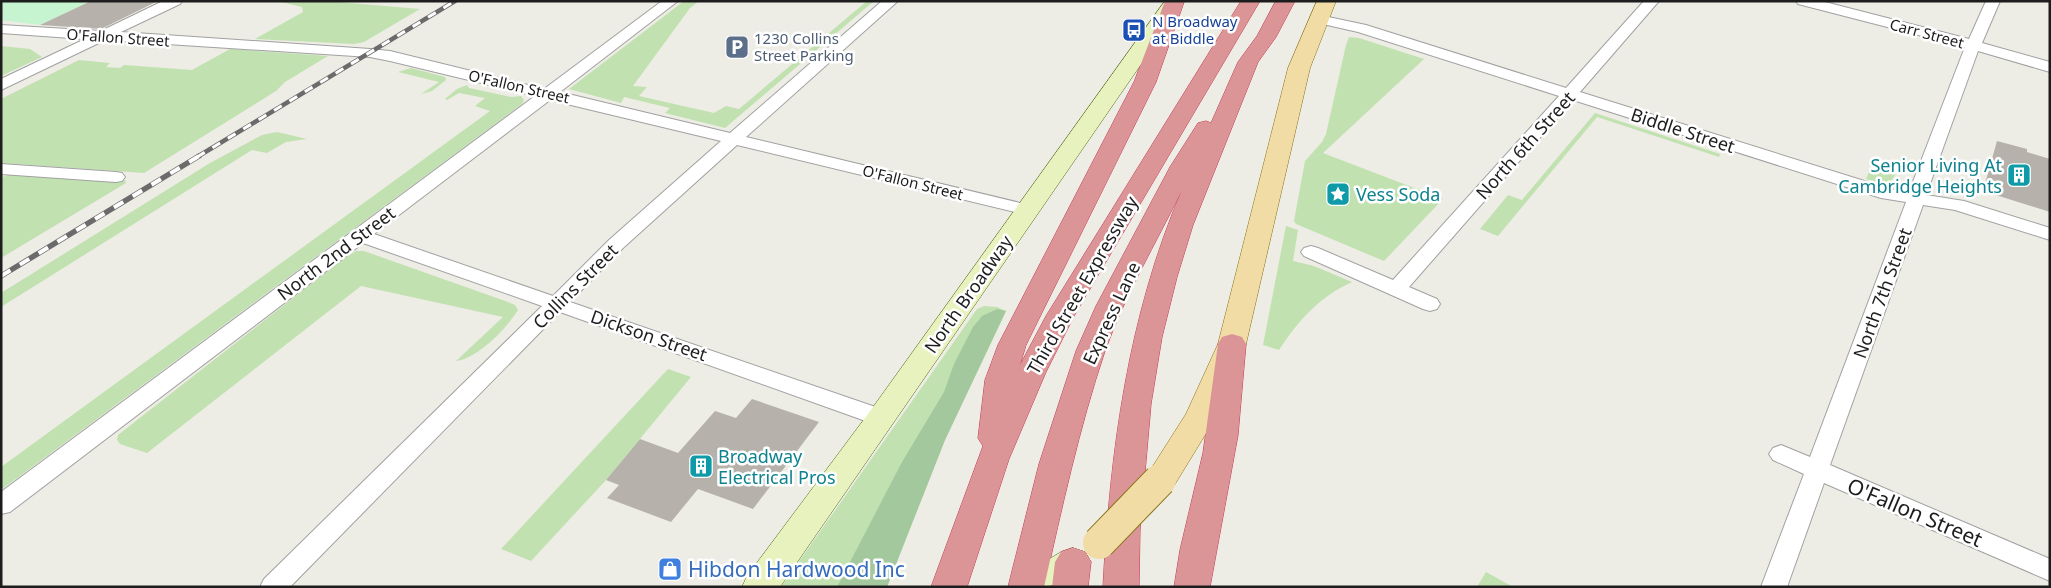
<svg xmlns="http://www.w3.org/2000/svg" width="2051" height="588" viewBox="0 0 2051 588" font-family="'Noto Sans',sans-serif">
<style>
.grass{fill:#c1e2b0}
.forest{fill:#a4c89e}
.park{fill:#c6f3d0}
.building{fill:#b6b2ab}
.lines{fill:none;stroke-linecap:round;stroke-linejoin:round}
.minor-casing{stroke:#a1a1a1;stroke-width:2}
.secondary-casing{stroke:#516811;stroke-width:1}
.primary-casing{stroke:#867111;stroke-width:1}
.motorway-casing{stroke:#c53853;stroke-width:1}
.minor{fill:#fff;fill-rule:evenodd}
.secondary{fill:#e7f2be;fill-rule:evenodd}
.primary{fill:#f1dca6;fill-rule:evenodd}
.motorway{fill:#dc9597;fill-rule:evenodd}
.rail-far1-casing{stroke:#6b6b6b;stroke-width:4.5}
.rail-casing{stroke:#6b6b6b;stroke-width:5.5}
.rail-far1{stroke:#fff;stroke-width:3;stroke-dasharray:9;stroke-linecap:butt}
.rail{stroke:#fff;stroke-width:4;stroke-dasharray:11;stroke-linecap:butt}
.primary-bridge-casing{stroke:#867111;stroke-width:34;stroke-linecap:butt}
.primary-bridge{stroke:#f1dca6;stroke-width:32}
.labels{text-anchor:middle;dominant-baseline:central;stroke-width:5;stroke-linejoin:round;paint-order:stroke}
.far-transit-label{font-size:15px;fill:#164399;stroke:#fff;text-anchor:start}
.far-street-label{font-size:15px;fill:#1d1d1d;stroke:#fff}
.far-service-label{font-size:15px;fill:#4e5e75;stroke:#fff;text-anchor:start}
.street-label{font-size:18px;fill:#1d1d1d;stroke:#fff}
.culture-label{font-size:18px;fill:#0d838f;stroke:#fff;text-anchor:start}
.near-street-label{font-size:21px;fill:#1d1d1d;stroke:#fff}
.near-shop-label{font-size:21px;fill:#366cbe;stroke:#fff;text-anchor:start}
</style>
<rect width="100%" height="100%" fill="#edece5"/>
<path class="grass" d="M277,1h49l94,8 -56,33 -10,2 -99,-5 48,-27 -1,-5z
M684,1h15l-9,7 -57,78 14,1 -8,9 75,17 12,-7 13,3 128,-108h7l-149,127 -60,-15 5,-5 -46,-11 -3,6 -52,-14z
M1349,37l10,1 65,21 -101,94 120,46 -59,62 -88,-37 -2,-3 11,-60 17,-19 4,-8 20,-89z
M1,46l29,3 12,8 -41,19z
M230,49l98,7 -43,26 -9,9 -132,82 -143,-10v-64l78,-39 31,3 -4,4 14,1 4,-3 68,5z
M411,68l34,9 1,3 -14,11 -11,3 18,-12 -41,-10z
M467,85l2,3 42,9 10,-1 3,4 -2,4 -521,386v-23l489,-356 -15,-5 10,-8 -26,-5 -12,7 -2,-1 12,-10z
M1595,113l125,41 -1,3 -122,-40 -99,119 -18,-7 28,-34 14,5z
M277,132l30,7 -21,3 -19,11 -15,-3 -251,157v-14l209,-130 52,-28z
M1872,165l25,7 -8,12 -5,1 -18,-6z
M13,174l112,6 1,3 -125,75v-81z
M1286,226l12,4 -5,31 21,5 38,16c-33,15 -53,38 -73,68l-16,-5z
M356,251h8l144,51 7,3 3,5c-12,19 -40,48 -62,51l47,-44 -142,-31 -214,167 -27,-9 -3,-4 1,-5 225,-176z
M984,306l13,1 9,4 -61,129 -58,147h-106l196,-278z
M668,369l23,8 -85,103 -75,81 -30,-12z
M1486,572l27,15h-36z"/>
<path class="forest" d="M997,309l9,2 -61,129 -58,147h-50l65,-125 42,-70 10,-28 19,-37 9,-11z"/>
<path class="park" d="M1,1h90l-51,24 -39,-5z"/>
<path class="building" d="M91,1h67l-57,28 -61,-4z
M1997,141l30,8v3l23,7v53l-67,-21z
M752,399l67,23 -66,87 -55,-20 -27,33 -64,-24 12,-13 -13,-5 34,-41 38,14 37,-42 21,7z"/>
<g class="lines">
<g class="minor-casing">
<path id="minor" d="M163,1h19l-2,3 -59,28 249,17 20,2 154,38 118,-88h16l-118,91 170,41 152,-132h16l-152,136 287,69 3,4 -3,4 -6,1 -290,-70 -114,103 -53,54 320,110 3,6 -3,6 -8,2 -8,-2 -314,-112 -270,275h-30l4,-8 278,-273 -179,-63 -353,269 -9,2v-22l534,-396 -145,-35 -20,-4 -265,-17 -104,50v-11l84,-40 -84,-6v-8l100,6zM550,100l171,41 -112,99 -56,56 -179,-62z
M1644,1h15l-79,91 310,97 19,3 56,-145 -167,-43 -2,-3h25l148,38 17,-38h14l-18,42 68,19v10l-72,-21 -52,144 38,6 86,27v12l-95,-30 -32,-5 -93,260 220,94v22l-226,-98 -37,104h-26l43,-113 -31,-14 -4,-6 4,-6 8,-3 29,12 96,-255 -25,-4 -308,-98 -164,187 28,12 3,5 -3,5 -7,2 -7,-2 -119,-53 -3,-4 3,-4 7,-2 7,2 75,32 166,-184 -201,-64 -44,-10 -2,-3 2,-3 5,-1 47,10 200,63z
M1,164l115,8 6,1 3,4 -3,4 -6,1 -115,-8z"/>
</g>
<g class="secondary-casing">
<path id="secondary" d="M1165,1l19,1 -404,585h-38l5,-11 124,-166z
M1073,548l12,4 6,10c-16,26 -46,25 -75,25l5,-11 40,-24z"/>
</g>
<g class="primary-casing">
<path id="primary" d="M1317,1h19l-26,67 -64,276 -30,73 -44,72 -12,4 -12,-4 -4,-9 42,-66 32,-70 70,-276z"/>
</g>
<g class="motorway-casing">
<path id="motorway" d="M1165,1l19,1 -28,80 -130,263 -6,20 26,-49 195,-315h19l-186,315 -28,56 -37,87 -42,128h-36l52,-141 -5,-8 7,-58 13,-35 136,-263z
M1276,1h19l-19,36 -18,25 -65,163 -16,52 -15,60 -11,67 -11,126 -1,57h-36c7,-136 25,-271 79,-397 -26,53 -57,105 -77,161 -26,77 -43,157 -61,236h-36l31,-123 37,-113 20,-45 74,-139 28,-44 8,-2 5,2 27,-61 19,-26z
M1232,334l10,3 4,7 -8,91 -28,152h-36l6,-37 23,-97 15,-109 4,-7z
M1073,548l12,4 6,10 -3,25h-36l3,-25 6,-10z"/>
</g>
<use href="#minor" class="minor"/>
<use href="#secondary" class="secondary"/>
<use href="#primary" class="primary"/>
<use href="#motorway" class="motorway"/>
<g class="rail-far1-casing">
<path id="rail-far1" d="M197,157l258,-156"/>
</g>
<g class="rail-casing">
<path id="rail" d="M1,276l198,-120"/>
</g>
<use href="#rail-far1" class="rail-far1"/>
<use href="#rail" class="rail"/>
<g class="primary-bridge-casing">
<path id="primary-bridge" d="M1099,543l61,-63"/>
</g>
<use href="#primary-bridge" class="primary-bridge"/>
</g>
<defs>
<g id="bus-square" transform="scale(1.25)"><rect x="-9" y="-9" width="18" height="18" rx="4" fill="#1a4fb4" stroke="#fff"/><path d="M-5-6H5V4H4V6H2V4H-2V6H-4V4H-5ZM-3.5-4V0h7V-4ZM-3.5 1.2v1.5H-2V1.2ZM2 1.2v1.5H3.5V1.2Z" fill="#fff"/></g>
<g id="parking-square" transform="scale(1.25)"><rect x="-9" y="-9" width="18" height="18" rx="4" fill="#5c6f8a" stroke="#fff"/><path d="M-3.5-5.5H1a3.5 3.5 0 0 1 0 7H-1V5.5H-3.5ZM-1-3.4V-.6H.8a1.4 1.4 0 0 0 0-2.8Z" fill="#fff"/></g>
<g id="building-square" transform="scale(1.25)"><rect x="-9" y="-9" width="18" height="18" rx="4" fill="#0f9aa8" stroke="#fff"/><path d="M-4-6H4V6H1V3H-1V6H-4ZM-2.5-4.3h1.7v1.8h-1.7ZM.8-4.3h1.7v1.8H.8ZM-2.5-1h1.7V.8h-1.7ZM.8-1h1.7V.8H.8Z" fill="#fff"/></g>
<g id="sight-square" transform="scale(1.25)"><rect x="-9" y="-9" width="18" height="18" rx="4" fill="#0f9aa8" stroke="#fff"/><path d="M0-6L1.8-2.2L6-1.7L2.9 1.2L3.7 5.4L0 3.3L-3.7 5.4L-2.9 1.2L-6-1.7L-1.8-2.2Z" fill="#fff"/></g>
<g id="shop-square" transform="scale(1.25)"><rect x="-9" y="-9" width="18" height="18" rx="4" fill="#3f7fe0" stroke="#fff"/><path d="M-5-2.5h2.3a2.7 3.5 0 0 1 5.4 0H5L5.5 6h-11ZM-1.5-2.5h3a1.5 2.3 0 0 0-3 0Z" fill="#fff"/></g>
</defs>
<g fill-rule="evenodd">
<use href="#bus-square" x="1134" y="30"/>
<use href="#parking-square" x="737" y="47"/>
<use href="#building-square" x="2019" y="175"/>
<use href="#sight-square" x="1338" y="194"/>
<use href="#building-square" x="701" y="466"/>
<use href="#shop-square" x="670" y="569"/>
</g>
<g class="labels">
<g class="far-transit-label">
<text x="1152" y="21">N Broadway<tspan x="1152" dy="17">at Biddle</tspan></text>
</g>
<g class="far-street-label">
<text transform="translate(1927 33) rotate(15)">Carr Street</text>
<text transform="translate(118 37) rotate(4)">O'Fallon Street</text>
<text transform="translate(519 86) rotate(13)">O'Fallon Street</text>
<text transform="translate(913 182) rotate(14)">O'Fallon Street</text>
</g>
<g class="far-service-label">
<text x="754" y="38">1230 Collins<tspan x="754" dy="17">Street Parking</tspan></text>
</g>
<g class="street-label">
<text transform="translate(1683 130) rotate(18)">Biddle Street</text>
<text transform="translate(1525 145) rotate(-48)">North 6th Street</text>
<text transform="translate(336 253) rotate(-37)">North 2nd Street</text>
<text transform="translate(1082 285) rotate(-60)">Third Street Expressway</text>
<text transform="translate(575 286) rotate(-45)">Collins Street</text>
<text transform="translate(1882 293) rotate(-70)">North 7th Street</text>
<text transform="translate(968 294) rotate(-55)">North Broadway</text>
<text transform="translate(1111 313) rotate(-65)">Express Lane</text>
<text transform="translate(649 335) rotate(19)">Dickson Street</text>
</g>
<g class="culture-label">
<text x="2002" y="165" text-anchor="end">Senior Living At<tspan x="2002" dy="21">Cambridge Heights</tspan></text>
<text x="1356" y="194">Vess Soda</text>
<text x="718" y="456">Broadway<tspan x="718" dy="21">Electrical Pros</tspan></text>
</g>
<g class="near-street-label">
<text transform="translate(1915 512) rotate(23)">O'Fallon Street</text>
</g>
<g class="near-shop-label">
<text x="688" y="569">Hibdon Hardwood Inc</text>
</g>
</g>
<rect width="2051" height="588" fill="none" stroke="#1d1d1d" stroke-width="5"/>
</svg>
